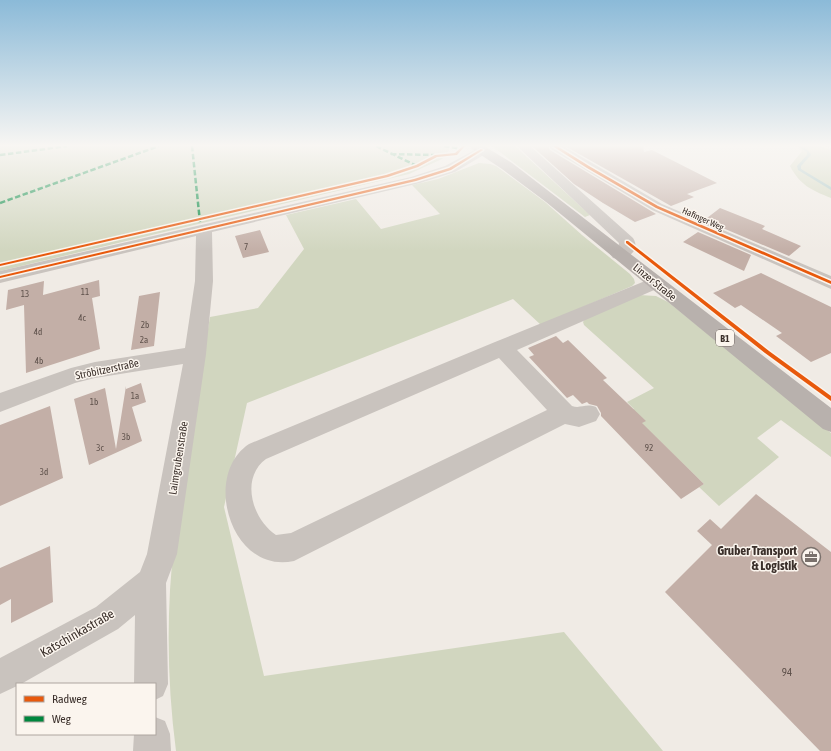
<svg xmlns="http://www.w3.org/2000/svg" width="831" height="751" viewBox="0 0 831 751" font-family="'Asap Condensed',sans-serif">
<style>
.green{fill:#d1d6bf}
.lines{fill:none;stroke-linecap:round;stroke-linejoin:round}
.stream{fill:#a1c2c1;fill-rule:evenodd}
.building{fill:#c3afa7}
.minor{fill:#c9c3be;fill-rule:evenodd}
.major{fill:#b8b1ad;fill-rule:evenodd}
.rail{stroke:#b1aca8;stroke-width:2;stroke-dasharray:0.5 2;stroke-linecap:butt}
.quiet{stroke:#00873e;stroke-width:2.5;stroke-dasharray:5.5 2.5;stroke-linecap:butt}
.cycleway-casing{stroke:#fbf5ee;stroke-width:3}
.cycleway{fill:#e8590c;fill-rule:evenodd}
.labels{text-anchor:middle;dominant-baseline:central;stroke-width:3;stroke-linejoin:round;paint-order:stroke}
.far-street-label{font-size:9px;fill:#3b302b;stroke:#fbf5ee}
.number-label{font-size:9px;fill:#5d504a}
.shield{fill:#fbf5ee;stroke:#756b66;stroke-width:1}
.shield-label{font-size:10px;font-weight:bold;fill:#3b302b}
.street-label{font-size:11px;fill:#3b302b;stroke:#fbf5ee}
.near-number-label{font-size:11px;fill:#5d504a}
.near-poi-label{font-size:13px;font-weight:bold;fill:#3b302b;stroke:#fbf5ee;text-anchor:end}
.near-street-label{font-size:13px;fill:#3b302b;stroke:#fbf5ee}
</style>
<rect width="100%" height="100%" fill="#f0ebe5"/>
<path class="green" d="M0,146h448l1,4 -7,9 -33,15 -409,97z
M492,146h23l75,69 -5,2z
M797,146h24l10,4v48c-20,-8 -31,-13 -41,-32l12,-15z
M479,163l11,1 6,2 49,36 37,33 48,39 4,5 1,4 -3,3 -91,39 -28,-26 -266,104 -23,104 40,169 300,-44 99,119h-487c-7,-53 -9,-107 -6,-161 6,-91 25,-182 40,-273l48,-9 46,-59 -18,-34 70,-16 25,30 59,-15 -28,-29 26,-6z
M639,295l17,1 12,6 163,131v24l-50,-37 -24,18 22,19 -60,49 -20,-19 5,-3 -74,-72 4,-3 -7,-7 27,-14 -70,-63 -1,-3 2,-3z"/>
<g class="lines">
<path class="stream" d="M798,146c5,0 11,4 13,9l-10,11v3l30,18v3l-33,-20 -1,-4 10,-11v-3z"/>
</g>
<path class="building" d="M532,146h16l2,4 106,64 -21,8 -32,-19 -29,-19z
M565,146h78l1,6 8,-2 65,33 -30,11 7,3 -23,9z
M720,208l45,18 -3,3 39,17 -12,10 -78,-33 3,-2 -7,-3z
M260,230l9,22 -26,6 -8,-22z
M698,232l53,23 -7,16 -61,-29z
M761,273l70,34v46l-20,9 -35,-26 6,-3 -41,-28 -6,3 -22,-15z
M99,280l1,16 -8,2 8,51 -74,24 -2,-68 -18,5 2,-20 36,-9 -1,14z
M160,292l-6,54 -23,4 8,-54z
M556,336l7,7 5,-3 39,38 -4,2 43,41 -4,2 62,61 -23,15 -80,-83v-3l-4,-7 -8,-2 -2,-2 -5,2 -9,-9 -6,3 -38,-41 5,-2 -6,-7z
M141,383l5,19 -14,5 10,34 -53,24 -15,-66 31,-11 11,61 10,-63v3z
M50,406l13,72 -63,28v-81z
M756,494l75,58v199h-11l-155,-159 47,-47 -15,-14 13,-12 11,10z
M50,546l3,56 -42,21v-24l-11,6v-37z"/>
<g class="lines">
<path class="minor" d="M482,146l5,1 1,3 -1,3 -32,19 -35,11 -208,49 1,49 -7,73 -29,200 -11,29 2,101 -5,12 -8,4v-16h-21l1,-69 -17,14 -97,55h-4v2l-17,8v-36l96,-51 44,-35 7,-18 36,-190 -88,14 -20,5 -75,29v-19l71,-25 24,-6 90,-14 10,-67 1,-45 -196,47v-12l411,-94 34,-11z
M517,146h13l103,92c9,14 -8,23 -20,20l-3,-4 3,-4 5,-2 1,-5z
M549,146h14l99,58 169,72v13l-179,-79 -101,-61z
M655,277l6,2 3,4 -3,4 -144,63 55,56c9,3 13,-3 24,1l4,7 -4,7 -17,6 -14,-3 -271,137c-62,14 -93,-85 -45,-117l246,-102zM499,358l48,52 -256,123 -15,2c-24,-16 -36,-57 -10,-76z
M155,717l10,4 5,13 1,17h-38l1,-17h21z"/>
<path class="major" d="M470,146h14l28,17 319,245v24l-8,-3 -277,-227 -44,-33 -30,-20z"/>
<path class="rail" d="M826,146l5,2"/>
<path class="quiet" d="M192,146l8,76
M376,146l41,20
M444,146l18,3
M391,154l43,1
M0,155l67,-9
M0,203l159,-57"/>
<g class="cycleway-casing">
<path id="cycleway" d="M463,146h2l-8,9 -20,2 -19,10 -30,10 -388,89v-2l386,-89 30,-10 19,-10 20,-2z
M554,146h3l32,20 69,40 173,75v3l-175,-76 -69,-40 -33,-21z
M481,149l2,1 -32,20 -35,11 -416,97v-2l414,-97 35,-11z
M626,241h2l141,110 62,45v5l-66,-48 -139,-110z"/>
</g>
<use href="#cycleway" class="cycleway"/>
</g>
<linearGradient id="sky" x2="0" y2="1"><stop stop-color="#8bbad8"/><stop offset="0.58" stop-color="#f8f6f3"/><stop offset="1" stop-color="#f8f6f3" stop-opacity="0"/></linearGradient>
<rect width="831" height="251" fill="url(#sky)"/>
<defs>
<g id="office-ring" transform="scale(1)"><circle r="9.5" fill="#fbf5ee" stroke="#7a716c" stroke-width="1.5"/><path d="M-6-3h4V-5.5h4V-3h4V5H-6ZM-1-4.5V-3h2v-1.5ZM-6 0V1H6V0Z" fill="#7a716c"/></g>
</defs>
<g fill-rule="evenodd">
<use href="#office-ring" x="811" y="557"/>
</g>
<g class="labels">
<g class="far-street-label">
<text transform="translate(703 219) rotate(24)">Hafinger Weg</text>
</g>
<g class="number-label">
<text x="246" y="247">7</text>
<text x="85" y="292">11</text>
<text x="25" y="294">13</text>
<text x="82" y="318">4c</text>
<text x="145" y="325">2b</text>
<text x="38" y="332">4d</text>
<text x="144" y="340">2a</text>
<text x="39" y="361">4b</text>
<text x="135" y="396">1a</text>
<text x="94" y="402">1b</text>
<text x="126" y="437">3b</text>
<text x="100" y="448">3c</text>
<text x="649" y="448">92</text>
<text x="44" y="472">3d</text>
</g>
<rect class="shield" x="716" y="330" width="18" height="16" rx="3"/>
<g class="shield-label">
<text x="725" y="338">B1</text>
</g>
<g class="street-label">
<text transform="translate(655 282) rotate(39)">Linzer Straße</text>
<text transform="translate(107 369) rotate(-12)">Ströbitzerstraße</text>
<text transform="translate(178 458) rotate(-81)">Laimgrubenstraße</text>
</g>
<g class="near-number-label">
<text x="787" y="672">94</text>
</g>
<g class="near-poi-label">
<text x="797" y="550">Gruber Transport<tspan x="797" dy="15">&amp; Logistik</tspan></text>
</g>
<g class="near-street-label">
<text transform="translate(77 633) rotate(-30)">Katschinkastraße</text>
</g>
</g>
<rect x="16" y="683" width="140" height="52" fill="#fbf5ee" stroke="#aea6a0"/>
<rect x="24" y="696" width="20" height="6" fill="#e8590c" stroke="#aea6a0"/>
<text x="52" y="703" font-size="12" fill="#3b302b">Radweg</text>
<rect x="24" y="716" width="20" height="6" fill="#00873e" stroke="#aea6a0"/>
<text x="52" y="723" font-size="12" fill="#3b302b">Weg</text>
</svg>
